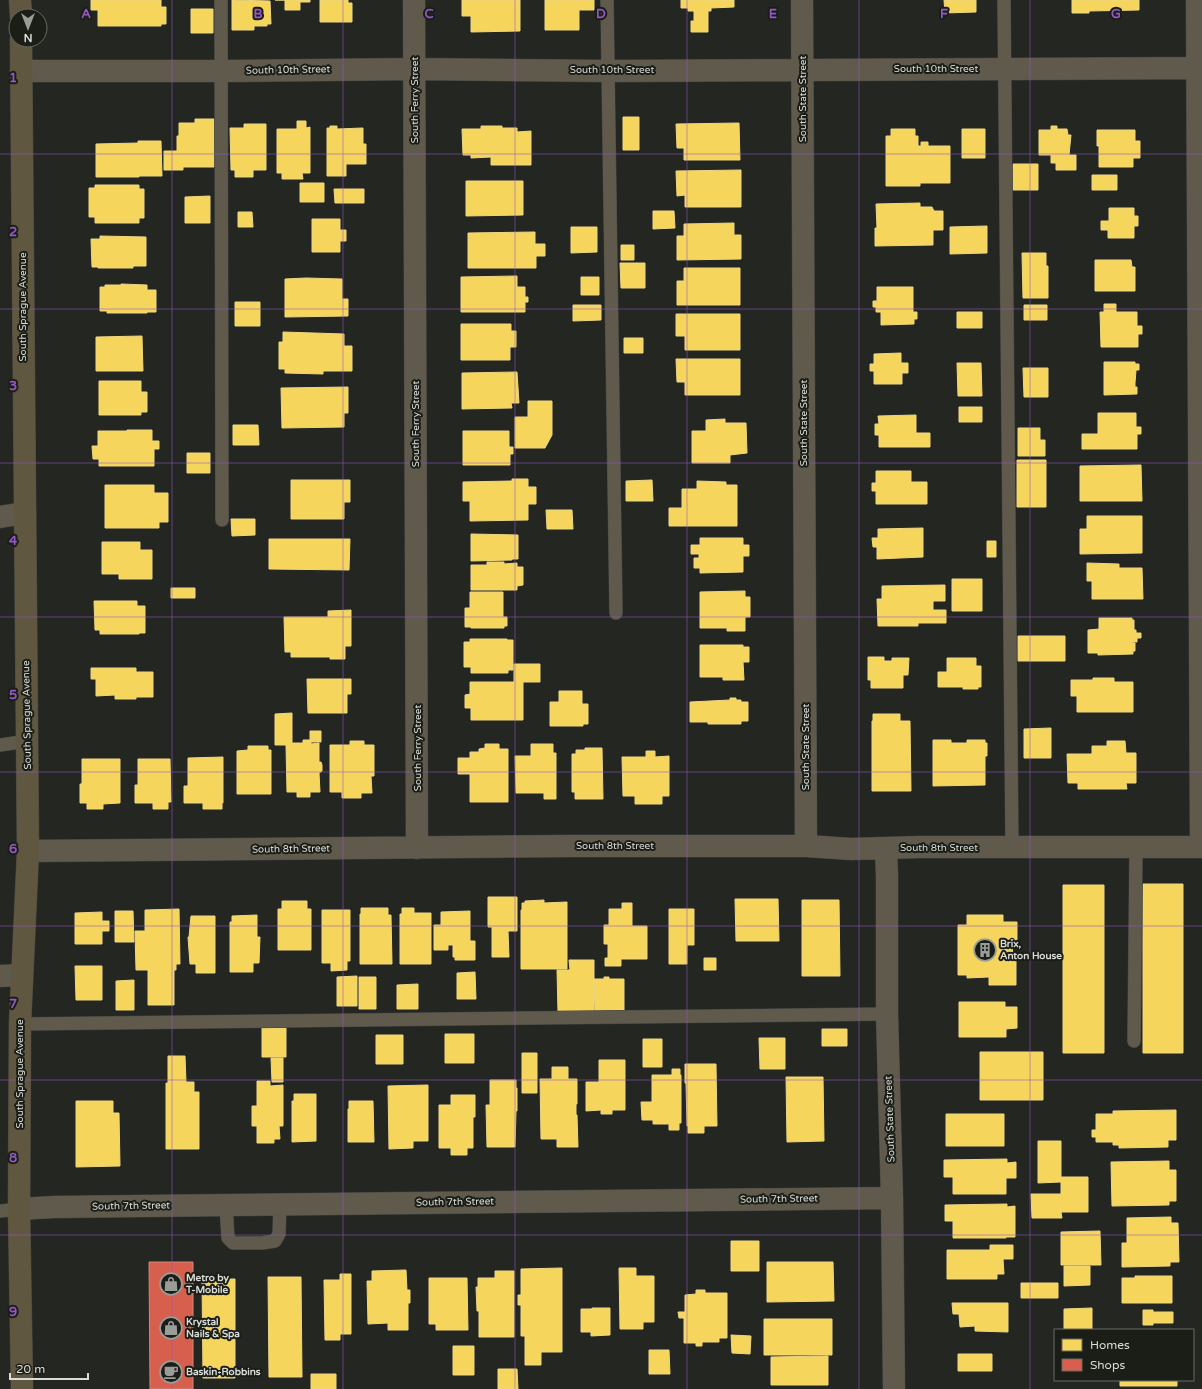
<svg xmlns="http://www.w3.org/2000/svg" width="1202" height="1389" viewBox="0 0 1202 1389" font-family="'Varela Round',sans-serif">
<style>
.homes{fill:#f6d55c;stroke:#eed781}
.shops{fill:#d6604d;stroke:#d78576}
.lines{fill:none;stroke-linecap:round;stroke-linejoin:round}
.service-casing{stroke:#414240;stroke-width:14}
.minor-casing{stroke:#414240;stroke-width:23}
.tertiary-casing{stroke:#414240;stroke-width:23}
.primary-casing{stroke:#414240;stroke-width:23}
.service{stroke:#5f5a4c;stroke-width:13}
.minor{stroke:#5f5a4c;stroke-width:22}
.tertiary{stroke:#5f5a4c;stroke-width:22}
.primary{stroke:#5f573f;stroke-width:22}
.grid{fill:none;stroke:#9358c5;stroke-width:1;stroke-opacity:0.55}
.labels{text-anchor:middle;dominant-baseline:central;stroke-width:4;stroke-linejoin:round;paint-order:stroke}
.street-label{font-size:10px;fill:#dadcd7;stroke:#1b1e17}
.poi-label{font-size:10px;font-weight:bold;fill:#dadcd7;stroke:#1b1e17;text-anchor:start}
.grid-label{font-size:13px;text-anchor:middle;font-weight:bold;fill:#9358c5;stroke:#1b1e17;stroke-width:4;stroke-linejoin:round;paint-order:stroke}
</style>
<rect width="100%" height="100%" fill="#242622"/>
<path class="homes" d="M91,0h70v7h5v17h-5v2h-63v-16h-7z
M232,0l38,1 1,23h-4v2h-13v4h-22z
M275,0h35v2h-10v8h-15v-10z
M320,0h28v3h4v19h-32z
M462,0h58v31l-49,1v-16h-9z
M545,0h49v10h-15v20h-34z
M681,0h53v7l-23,1v3h-3v21h-17v-11h3v-10h-6v-3h-7z
M944,0h32v12l-31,1z
M1072,0h67v10l-50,1v2h-17z
M191,9h22v24h-22z
M623,117h16v33h-16z
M195,119h19v48h-31v3h-19v-19h13v-15h2v-13h16z
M297,121h9v7l4,-1v46h-8l1,6h-21v-6h-5v-44h20z
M739,123l1,37h-56v-12h-7l-1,-24z
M244,124h22v46h-13v7h-18v-7h-4l-1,-42h14z
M330,126h7v3l26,-1v16h3v20h-20v12h-19v-48h3z
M481,126h21v2h15v4l14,-1v34h-40v-8l-20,1v-3h-8l-1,-26h19z
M1051,126h6v3h10l1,6h3l-2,20h7v15h-20v-7h-5v-8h-12v-25h12z
M891,129h24v7h3v10h3v-4h7v4h22v37h-30v3h-34v-50h5z
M962,129h23v29h-23z
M1097,130h38v11h5v17h-7v9h-34v-21h-2z
M138,141h23l1,35h-23v1h-43v-33l42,-1z
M1013,164h25v26h-25z
M741,170v37h-56v-12l-8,1 -1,-25z
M1092,175h25v15h-25z
M466,181h57v34l-57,1z
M300,183h24v19h-24z
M95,185h44v4h5v29h-5v5h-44v-6h-6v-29h6z
M334,189h30v14h-29z
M210,196v27h-25v-26z
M920,203v4h12l2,4h9v19h-10v15l-58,1v-18h2l-1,-24z
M1109,208h25v8h4v10h-4v12h-26v-8h-7v-9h8z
M653,211h21l1,17 -22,1z
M238,212h14l1,15h-15z
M312,219h28v11h6v11h-6v11h-28z
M734,223v12h7v24l-64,1v-24h7v-12z
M987,226v27l-37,1v-27z
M571,227h26v25l-26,1z
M535,232v12h10v12h-9v12h-68v-35z
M100,236l46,1v29h-13v2h-35v-1h-6l-1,-28h9z
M621,245h13v15h-13z
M1022,253h24v13h2v32h-25z
M1095,260h36l1,7h3v24h-40z
M620,263h25v25h-24z
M684,268h56v37h-63v-24h7z
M517,276v11h8v10h3v5h-3v10h-64v-35z
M581,277h18v18h-18z
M306,278l36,1v20h6v17l-63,1v-38z
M121,284l26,1v5h9v22h-9v1h-40v-2h-7v-24h5v-2h16z
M877,287h36v25h4v7h-3v5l-33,1v-13h-5v-5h-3v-6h4z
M235,302h25v24h-25z
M1104,304h12v8h21v14h5v8h-4v13h-37l-1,-35h4z
M573,305h28v15l-28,1z
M1024,305h23v15h-23z
M957,312h25v16h-25z
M676,314h64v36h-55v-14h-9z
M461,324h50v7h5v16h-6v13h-49z
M283,332l61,2v12h8v25h-29v3l-38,-1v-4h-6v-27h4z
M142,336l1,35h-47v-34z
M624,338h19v15h-19z
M901,353v10h7v10h-6v11h-28v-13h-4v-7h4v-10z
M676,359h64v36h-55v-13h-8z
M1104,362h31v2h4v6h-3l-1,13v4h2v7l-33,1z
M957,363h24l1,33h-24z
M1023,368h25v29h-24z
M517,372l2,31h-8l1,5 -50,1v-36z
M99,381h42v11h6v20h-6v3h-42z
M348,387v26h-4v14l-62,1 -1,-40z
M528,401h24v34l-7,13h-30v-31h13z
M959,407h23v15h-23z
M1098,413h38v14h5v7h-4v15h-55v-15h16z
M916,415v18h14v14h-51v-12h-4v-11h4l-1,-8z
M725,419v4h21l1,30 -17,2v8h-38v-32h14v-11z
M233,425h25l1,20h-26z
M1018,428h22v12h5v16h-27z
M127,430h25v11h7v8h-5v17h-55v-7h-6l-1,-13h6v-15h29z
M463,431h46v16h4v7h-3v11h-47z
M187,453h23v20h-23z
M1017,460h29v47h-29z
M1141,465l1,36h-62v-35z
M876,471h35v11h16v22h-51v-13h-4v-8h4z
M512,479h16v8h8v17h-8v16l-58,1v-20h-7v-19l49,-1z
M291,480h59v22h-6v17h-53z
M652,480l1,21h-27v-20z
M697,481l29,1v3h11v41h-68v-18h13v-19h15z
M105,485h49v8h14v29h-9v6h-54z
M546,510h26l1,19h-26z
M1087,516h55v37l-62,1v-25h7z
M231,519h24v16l-23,1z
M923,528v29l-46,2v-12h-4l-1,-9h6v-9z
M471,534l47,1v24h-6v1l-41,1z
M700,538h43v7h6v11h-6v16l-43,1v-5h-6v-10h5v-4h-8v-9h9z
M269,539h81l-1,31 -80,-1z
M987,541h9v16h-9z
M102,542h38v8h12v29h-33v-5h-17z
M487,562h17v2l13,-1v4h6v18l-6,1v4h-46v-25h16z
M1087,563l32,1v4h23l1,31h-51v-18h-5z
M952,579h30v32h-30z
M945,585v16h-12v9h13v13h-28v3h-40l-1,-27h5v-13z
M171,588h24v10h-24z
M745,591v6h5v20h-5v14h-18v-3h-27v-36z
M470,592h33v25h4v9h-3v2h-33v-1h-6v-19h5z
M94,601h43v5h8v27h-6v1h-39v-4h-5z
M351,610v36h-6v13h-15v-2h-39v-5h-6l-1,-35h44v-6z
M1099,618h33v2h2v10h2v3h5v5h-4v4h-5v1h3v8h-2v3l-35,1v-2h-10v-23l11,-1z
M1018,636h47v25h-47z
M470,639h37v1h6v30h-5v3h-37v-6h-7v-25h6z
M700,645h43v2h6v15h-6l1,18h-21v-3h-23z
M868,657h16v4h8v-3h17l-1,17h-5v13h-32v-8h-3z
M947,658h29v8h5v21h-3v2h-15v-2h-25v-15h9z
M514,664h26v18h-17v38h-52v-12h-6v-13l5,-1v-12h44z
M91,668h45v4h17v25h-17v2h-21v-4l-19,1v-17h-5z
M1093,678h21v4h19v30h-56v-16h-6v-16h22z
M307,679h44v15h-4v19h-39z
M559,691h23v13h6v20h-5v2h-33v-24h9z
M730,698h6v2h5v2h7v19h-7v3h-33v-2h-18v-20l40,-2z
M292,713v30h11v-3h7v-9h11v11h-10v2l8,-1v19h2l1,3v6l-3,2 1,19h-10v5h-13v-5h-10l-1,-47h-11v-31z
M873,714h27v7h10l1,70h-39v-70h1z
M1051,728v30h-27v-29z
M933,740h18v3h16v-3h18v3h2v13h-2v29l-52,1z
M350,741h14v4h10v31h-3l1,17h-11v5h-19v-6h-12v-47h20z
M1107,741h18l1,12h10v30h-10l1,6h-49v-6h-10l-1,-29h25v-8h15z
M485,744h14v5h9v53h-38v-28h-12v-16h12v-6h9v-3l6,-1z
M531,744h22v9h3v46h-12v-6h-28l-1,-37h16z
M248,746h20v4h3v44h-34v-43l11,-1z
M585,748h17l1,51h-28v-7h-3v-38h4v-4h9z
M646,751h9v6l14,-1v40h-7v8h-27v-8h-12l-1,-39h24z
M223,757v46h-1v6h-19v-6h-19v-17h4v-28z
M82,759h38v44l-17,1v5h-16v-6h-7v-19h2z
M138,759h32l1,43h-3v7h-15v-6h-18v-18h3z
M1143,884h40v169h-40z
M1063,885h41v168h-41z
M488,897h29v34h-9l1,26h-17v-30h-4z
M735,899h43l1,42h-43z
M544,900v3l23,-1v67h-46v-59h1v-7h3v-2z
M802,900h37l1,76h-38z
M282,901h25v8h4v41h-33v-41h4z
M622,903h10v23h15v33h-26v7h-16v-8h3v-14h-4v-19h5v-16h13z
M361,908h27v7h3l1,49h-32v-50h1z
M402,908h12v5h17v51h-31v-50h2z
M179,909l1,55h-4v6h-2v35h-26v-35h-12l-1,-39h10v-21z
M669,909h25v36h-7v19h-18z
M322,910h28v51h-3v9l-16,1v-8h-9z
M115,911h18l1,31h-19z
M470,911v30h5v19h-20v-3h-2v-12h-5v5h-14v-25h7v-13z
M102,912v9h7v10h-7v13h-27v-31z
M257,915v22h3l-1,26h-6v9h-23v-50h2v-6z
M967,915h36v7h14v21h-5l1,15h3v27h-27v-8l-22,1v-3h-9v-50h9z
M191,916h24v57h-19v-9h-6l-2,-27h1z
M704,958h12v12h-12z
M569,960h25v52h-36l-1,-42h13z
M75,966h27v34h-26z
M475,972l1,27h-19v-26z
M357,976v30h-20v-29z
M359,977h17v32h-17z
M604,977h5v2h15v33l-29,1 -1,-34h10z
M134,980v30h-18v-29z
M418,984v25h-21v-24z
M959,1002h46v5h12v21l-11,1v8h-47z
M262,1028h24v29h-24z
M822,1029h25v17h-25z
M445,1034h29v29h-29z
M376,1035h27v29h-27z
M759,1038h26v31h-25z
M643,1039h19v28h-19z
M980,1052h63v48h-63z
M522,1053h15v40h-15z
M168,1056h17l1,26h8v10h5v57h-33v-66h2z
M271,1058h12v24h-11z
M599,1060h26v50h-13v4h-11v-4l-15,1v-29h13z
M685,1064h31l1,62h-13v7h-16v-7h-1l-1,-43h-1z
M552,1067h16v12h9v25h-1v11h1l1,32h-21v-8h-16l-1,-60h12z
M672,1069h8v6h1v48h-2v7h-10v-6h-16v-4h-11l-1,-18h11v-27h20z
M786,1077h37l1,64 -37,1z
M490,1080h26v8h1v23h-1l-1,36h-28l-1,-42h4z
M257,1081h13v5l13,-1v41h-4l1,13h-6v4h-17v-17h-5v-20h5z
M428,1085v56h-15v7l-24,1 -1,-63z
M294,1094h22v47l-24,1v-41h2z
M451,1095h24v22h-2v31h-6v7h-16v-7h-12v-43h12z
M76,1101h37v12h6l1,53 -44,1z
M349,1101h24l1,41h-26v-33h1z
M1176,1110v30h-8v7l-49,1v-3h-6v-3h-17v-5h-4v-7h4v-16h17v-3z
M946,1114h58v32h-58z
M1038,1141h23v36h27v35h-27l1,6h-30l-1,-24h30v-12l-23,1z
M1007,1159v4l9,-1v16h-10v16h-53v-17h-9v-17z
M1169,1161v9h7v31h-7v4l-57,1 -1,-44z
M1007,1204v3l8,-1v31h-9v1h-53v-17h-8v-16z
M1171,1217v6h7l1,39h-9v4l-48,1v-24h5v-25z
M1100,1231l1,34h-40v-33z
M731,1241h28v30h-28z
M990,1245h23v14h-10l1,15h-7v5h-50v-29h43z
M767,1262h66l1,39 -67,1z
M1064,1266h26v19l-26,1z
M562,1268v84h-21v13h-16v-29h-4v-31h-3v-10h3v-26z
M619,1268h17v8h18v46h-11v7h-23z
M406,1270l1,20h3v13h-2v27h-20v-7l-20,1 -1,-43h5v-10z
M495,1271h19v66h-35v-26h-2l-1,-24h2v-9h17z
M340,1274h11v60h-11v6h-15l-1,-60h16z
M1135,1276h37v27h-50v-25h13z
M268,1277h33l1,100h-33z
M429,1278h38l1,52h-32v-6h-7z
M202,1279h33v99h-32z
M1021,1283h37v15h-37z
M696,1290h9v3h22v45h-8v4h-17v4h-6v-3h-12v-25h-5l-1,-6h7v-17l11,-1z
M952,1303h56v29l-33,-1v-5l-15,1 -1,-13h-6z
M592,1308h18v27l-19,1v-4h-10v-23h11z
M1092,1308v22h-28v-21z
M1143,1310h10v2h20v11h-20v2h-10z
M764,1319h68v36h-68z
M731,1335l20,1 -1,18 -18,-1z
M453,1346h21v29h-21z
M649,1350h20l1,24h-21z
M958,1354h34v17h-34z
M828,1356v29h-57v-28z
M498,1369h19l1,20h-20z
M311,1374h25v15h-25z
M1120,1380h57v6h-57z"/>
<path class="shops" d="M149,1262h44v127h-43z"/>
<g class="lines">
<g class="service-casing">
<path id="service" d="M221,0l1,520
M607,0l9,613
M1004,0l8,848
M0,745l27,-4
M20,1024l867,-10
M1134,1041l2,-194
M226,1205l2,33 5,5h29l13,-2 4,-7 1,-30
M0,1211l19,-2"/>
</g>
<g class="minor-casing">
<path id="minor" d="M414,0l3,848
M802,0l4,846
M1197,0l4,847
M21,71h201l192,-2 194,2 594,-3
M886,849l1,27v138l5,184 2,191
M28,851l544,-5h234l45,3 69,-2h282
M0,976l22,-1
M19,1209l35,-2 838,-9"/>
</g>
<g class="tertiary-casing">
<path id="tertiary" d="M0,517l25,-4"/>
</g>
<g class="primary-casing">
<path id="primary" d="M20,0l1,16
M21,40l7,811 -8,173 -1,185 3,180"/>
</g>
<use href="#service" class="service"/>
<use href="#minor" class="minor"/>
<use href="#tertiary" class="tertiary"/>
<use href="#primary" class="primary"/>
</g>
<path class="grid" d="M172,0v1389M343,0v1389M515,0v1389M687,0v1389M859,0v1389M1030,0v1389M0,154h1202M0,309h1202M0,463h1202M0,617h1202M0,772h1202M0,926h1202M0,1080h1202M0,1235h1202"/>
<defs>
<g id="building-ring" transform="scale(1.15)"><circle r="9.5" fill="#1b1e17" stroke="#9a9c98" stroke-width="1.5"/><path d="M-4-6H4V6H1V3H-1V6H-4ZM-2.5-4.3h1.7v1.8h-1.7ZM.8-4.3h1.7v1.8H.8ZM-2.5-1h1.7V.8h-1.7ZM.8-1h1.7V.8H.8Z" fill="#9a9c98"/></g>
<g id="shop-ring" transform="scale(1.15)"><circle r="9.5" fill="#1b1e17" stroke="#9a9c98" stroke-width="1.5"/><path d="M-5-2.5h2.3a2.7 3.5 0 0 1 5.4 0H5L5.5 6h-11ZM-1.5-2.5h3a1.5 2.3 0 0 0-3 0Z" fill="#9a9c98"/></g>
<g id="cafe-ring" transform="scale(1.15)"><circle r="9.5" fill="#1b1e17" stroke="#9a9c98" stroke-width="1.5"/><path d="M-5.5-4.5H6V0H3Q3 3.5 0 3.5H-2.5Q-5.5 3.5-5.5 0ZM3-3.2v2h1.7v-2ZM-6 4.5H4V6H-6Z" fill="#9a9c98"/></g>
</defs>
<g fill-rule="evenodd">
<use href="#building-ring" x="985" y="950"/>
<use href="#shop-ring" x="171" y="1284"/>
<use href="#shop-ring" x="171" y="1328"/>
<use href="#cafe-ring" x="171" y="1372"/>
</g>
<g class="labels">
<g class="street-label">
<text x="936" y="69">South 10th Street</text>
<text transform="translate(288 70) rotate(-1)">South 10th Street</text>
<text x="612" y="70">South 10th Street</text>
<text transform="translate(803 99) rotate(-90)">South State Street</text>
<text transform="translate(415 100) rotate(-90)">South Ferry Street</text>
<text transform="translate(23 307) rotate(-90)">South Sprague Avenue</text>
<text transform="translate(804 423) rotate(-90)">South State Street</text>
<text transform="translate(416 424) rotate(-90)">South Ferry Street</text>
<text transform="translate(27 715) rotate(-91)">South Sprague Avenue</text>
<text transform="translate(806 747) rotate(-90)">South State Street</text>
<text transform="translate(418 748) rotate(-90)">South Ferry Street</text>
<text x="615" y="846">South 8th Street</text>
<text x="939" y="848">South 8th Street</text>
<text transform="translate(291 849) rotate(-1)">South 8th Street</text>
<text transform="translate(20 1074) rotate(-90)">South Sprague Avenue</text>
<text transform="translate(890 1119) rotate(-92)">South State Street</text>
<text transform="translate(779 1199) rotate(-1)">South 7th Street</text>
<text transform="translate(455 1202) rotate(-1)">South 7th Street</text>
<text transform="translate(131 1206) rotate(-1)">South 7th Street</text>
</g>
<g class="poi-label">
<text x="1000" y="944">Brix,<tspan x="1000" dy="12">Anton House</tspan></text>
<text x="186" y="1278">Metro by<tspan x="186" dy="12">T-Mobile</tspan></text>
<text x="186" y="1322">Krystal<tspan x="186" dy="12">Nails &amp; Spa</tspan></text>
<text x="186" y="1372">Baskin-Robbins</text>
</g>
</g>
<g class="grid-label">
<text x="86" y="18">A</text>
<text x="258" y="18">B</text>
<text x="429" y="18">C</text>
<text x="601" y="18">D</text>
<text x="773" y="18">E</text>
<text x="944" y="18">F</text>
<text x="1116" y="18">G</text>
<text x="13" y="82">1</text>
<text x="13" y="236">2</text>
<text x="13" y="390">3</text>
<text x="13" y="545">4</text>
<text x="13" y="699">5</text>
<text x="13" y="853">6</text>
<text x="13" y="1008">7</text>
<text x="13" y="1162">8</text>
<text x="13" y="1316">9</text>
</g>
<rect x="1054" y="1329" width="140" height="52" fill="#1b1e17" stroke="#676a64"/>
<rect x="1062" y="1339" width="20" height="12" fill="#f6d55c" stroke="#676a64"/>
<text x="1090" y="1349" font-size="12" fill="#dadcd7">Homes</text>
<rect x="1062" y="1359" width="20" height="12" fill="#d6604d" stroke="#676a64"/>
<text x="1090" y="1369" font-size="12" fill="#dadcd7">Shops</text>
<g transform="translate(28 28) rotate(180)"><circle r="19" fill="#1b1e17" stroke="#676a64"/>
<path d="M0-3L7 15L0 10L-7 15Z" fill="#9a9c98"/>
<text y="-6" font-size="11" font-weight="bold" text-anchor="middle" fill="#dadcd7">N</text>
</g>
<path d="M10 1373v6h78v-6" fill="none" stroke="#dadcd7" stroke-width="2"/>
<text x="16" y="1373" font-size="12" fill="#dadcd7" stroke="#1b1e17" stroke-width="3" paint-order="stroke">20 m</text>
</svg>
